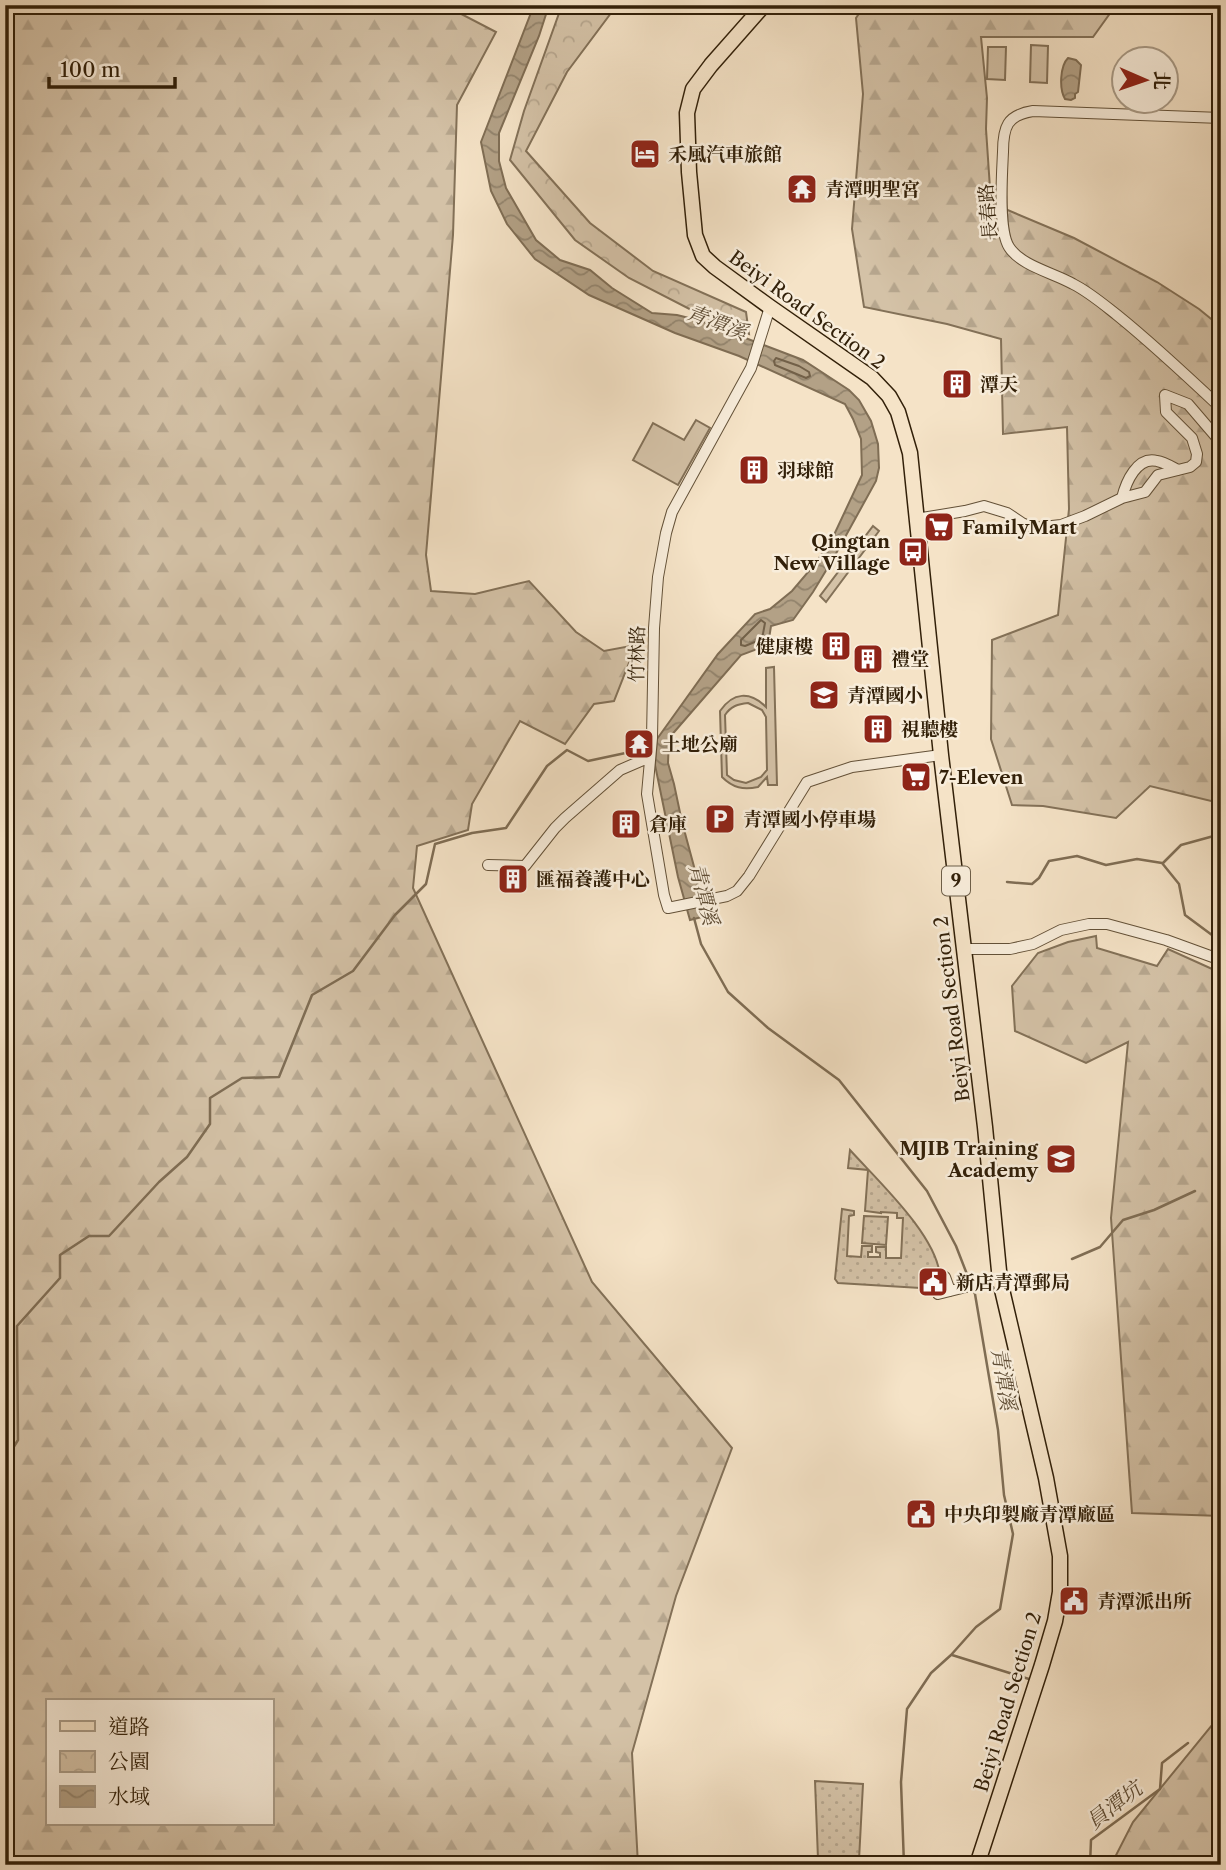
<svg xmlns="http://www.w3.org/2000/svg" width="1226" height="1870" viewBox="0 0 1226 1870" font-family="'Libre Caslon Text','Noto Serif TC',serif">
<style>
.grass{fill:url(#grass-dots);stroke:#837158;stroke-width:2}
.forest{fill:url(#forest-firs);stroke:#837158;stroke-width:2;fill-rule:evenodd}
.park{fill:url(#park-crowns);stroke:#837158;stroke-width:2}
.garden{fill:#d4c2a7;stroke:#837158;stroke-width:2;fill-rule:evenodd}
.water{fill:url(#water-waves);stroke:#7f6d54;stroke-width:2}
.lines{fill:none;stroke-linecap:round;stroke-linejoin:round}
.shore{stroke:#726048;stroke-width:2}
.stream{stroke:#7f6d54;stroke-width:2.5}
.street-casing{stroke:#635138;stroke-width:12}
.primary-casing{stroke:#322009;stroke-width:17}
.street{stroke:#f8eddb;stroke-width:10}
.primary{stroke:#f5e3c7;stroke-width:14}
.labels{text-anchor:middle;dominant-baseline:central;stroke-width:5;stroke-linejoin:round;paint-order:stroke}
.shield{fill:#f8eddb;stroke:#6d5e48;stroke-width:2}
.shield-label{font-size:18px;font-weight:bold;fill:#322009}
.poi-label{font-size:19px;font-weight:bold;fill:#322009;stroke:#f8eddb;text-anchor:start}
.street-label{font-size:19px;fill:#322009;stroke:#f8eddb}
.water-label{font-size:21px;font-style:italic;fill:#5f4d35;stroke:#f8eddb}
</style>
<defs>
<pattern id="grass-dots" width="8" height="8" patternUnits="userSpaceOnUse" patternTransform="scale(1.75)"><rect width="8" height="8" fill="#d4c2a7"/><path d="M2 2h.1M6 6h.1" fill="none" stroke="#b6a68e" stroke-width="1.8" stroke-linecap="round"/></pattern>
<pattern id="forest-firs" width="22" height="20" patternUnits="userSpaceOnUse" patternTransform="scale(1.75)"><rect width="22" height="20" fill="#d4c2a7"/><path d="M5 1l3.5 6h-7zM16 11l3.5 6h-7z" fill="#b6a68e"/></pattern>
<pattern id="park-crowns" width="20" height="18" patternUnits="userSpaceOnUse" patternTransform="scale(1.75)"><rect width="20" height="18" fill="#d4c2a7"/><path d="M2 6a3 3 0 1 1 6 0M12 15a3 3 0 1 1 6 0" fill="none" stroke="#b6a68e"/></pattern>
<pattern id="water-waves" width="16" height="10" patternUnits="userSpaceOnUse" patternTransform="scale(1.75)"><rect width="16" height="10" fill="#b3a186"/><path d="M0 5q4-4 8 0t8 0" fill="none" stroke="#92836c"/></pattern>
</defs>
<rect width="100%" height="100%" fill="#f5e3c7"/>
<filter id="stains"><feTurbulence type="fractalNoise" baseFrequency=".00286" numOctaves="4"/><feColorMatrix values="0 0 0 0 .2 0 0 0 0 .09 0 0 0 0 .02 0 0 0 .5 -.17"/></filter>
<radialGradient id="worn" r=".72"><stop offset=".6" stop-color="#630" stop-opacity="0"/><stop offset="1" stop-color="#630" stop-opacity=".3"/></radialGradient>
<path class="grass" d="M850,1150c27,30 90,88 90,129l-13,-1 -1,7 14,1 -3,3 -99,-6 -3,-4 7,-70 12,2v4l-5,1 -2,40 14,1 1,-11h10v6h-4v5h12v-4l-4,-1v-5h10v11h15l2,-40h-6v-5l-16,-1v1l-16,-2 3,-41 -20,-2z
M864,1216l24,1 -2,28 -24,-2z
M815,1781l48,3 -4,76 -41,-1z"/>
<path class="forest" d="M5,5h439l52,27 -39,73 -4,130 -27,320 5,36 44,3 54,-13 47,51 28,19 32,-6 -22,56 -20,3 -29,40 -45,-23 -48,83 -4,26 -51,16 -4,42 179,394 140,166 -56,148 -44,157 6,112h-633zM47,1700h224v123h-224z
M865,5h251l-23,32h-112l6,61 -1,31 5,74 83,35 83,44 42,27 22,18v470l-10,4 -61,-15 -34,32 -73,-12 -31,-1 -21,-66 1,-99 66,-25 11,-106 -2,-82 -64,7 -2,-95 -54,-15 -83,-17 -12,-78 11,-135 -7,-76z
M1096,936l1,12 60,18 11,-17 53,24v543l-89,-3 -21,-295 17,-176 -42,21 -71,-32 -3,-45 26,-33 30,-11z
M1221,1714v151h-110l22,-43z"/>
<path class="park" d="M562,5h55l-50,67 -41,79 64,72 63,48 93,41 3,22 -42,-16 -78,-40 -54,-38 -65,-80 14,-49z"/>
<path class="garden" d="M1031,45l17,1 -1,37 -17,-1z
M988,47h18l-1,33 -18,-1z
M696,420l14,8 -32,57 -45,-25 20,-37 31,17z
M873,526l6,5 -53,71 -6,-6z
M774,667l3,118h-9l-1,-8 -9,10c-15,3 -25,1 -36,-10l-2,-66c13,-19 30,-20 46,-4v-39zM748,703l14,7 4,7 1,53 -6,7 -15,6 -12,-3 -7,-5 -2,-60c6,-9 13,-11 23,-12z"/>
<path class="water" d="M534,5h15l-10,31 -40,97v28l7,27 30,52 24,20 30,10 22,18 40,25 25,2 24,6 102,39 46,30 10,10 12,21 7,23 1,24 -3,13 -43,78 -20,33 -20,28 -22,6 -3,19 -27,10 -72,83 -1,25 6,21 8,38 14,52 6,43 -12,3 -12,-43 -23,-112 2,-26 61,-85 37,-40 15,-5 22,-18 23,-27 18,-27 29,-62 -1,-36 -8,-20 -8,-15 -106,-48 -64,-23 -86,-38 -54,-36 -28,-35 -16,-33 -10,-49z
M1068,58l8,2 5,5 -3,27 -3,2v4l-4,2 -6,-1c-6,-10 -5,-33 3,-41z"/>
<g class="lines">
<path class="shore" d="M776,358l23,8 10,6 1,4 -4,2 -31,-13 -1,-4z
M761,620l4,3 -3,16 -17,7 -4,-1v-5z"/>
<path class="stream" d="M1163,863l18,-18 40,-11
M1007,882l25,2 7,-6 10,-17 28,-5 29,9 31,-6 25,4 17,21 6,31 31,23 5,2
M694,918l7,26 27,48 40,36 71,52 88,111 29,55 14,36
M1072,1259l28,-12 23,-27 31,-10 41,-19
M5,1461l13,-21 -1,-114 43,-48v-23l29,-19h20l50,-54 28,-25 23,-33v-26l32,-20 37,-1 33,-82 41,-24 42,-56 31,-31 9,-40 37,-11 34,-5 41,-62 20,-16 21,11 61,-13
M952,1655l77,24
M904,1865l-3,-83 6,-73 24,-36 20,-18 25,-28 24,-18 13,-75 -9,-39 -6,-65 -23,-136 -3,-6
M1090,1865l1,-25 69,-51 2,-26 26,-20"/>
<g class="street-casing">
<path id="street" d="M1221,118l-188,-7c-26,4 -30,16 -30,41 -1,22 -5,78 6,95 12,19 45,26 64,37 16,8 30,20 44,31 36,29 70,61 104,93
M770,307l-19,61 -79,144 -6,21 -8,44 -4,51 -2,110 -5,56 17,101 4,13 59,-12 10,-5 12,-15 58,-94 45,-15 89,-12
M1122,498c4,-16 15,-42 35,-37 7,1 15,6 21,9
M916,519l49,-8 19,-5 23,7 15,10 12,5 27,-3 24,-9 37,-18 23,-6 13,-17 32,-8 6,-5 1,-8 -5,-16 -26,-26 -1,-17 23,9 30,35 3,1
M488,865l37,1 30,-38 10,-10 55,-48 30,-13
M964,949h46l23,-5 28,-14 28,-6h18l59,16 55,20
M945,1277l5,14
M938,1294l52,-13h10"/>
</g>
<g class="primary-casing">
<path id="primary" d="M764,5l-53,60 -18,24 -6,24 2,59 6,63 8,21 12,11 55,40 102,71 17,18 9,16 12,41 31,302 44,372 15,154 46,197 14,78v36l-5,29 -13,44 -65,200"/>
</g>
<use href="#street" class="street"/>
<use href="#primary" class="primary"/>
</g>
<defs>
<g id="hotel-square" transform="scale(1.575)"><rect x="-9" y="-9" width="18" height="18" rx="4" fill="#8f2418" stroke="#f8eddb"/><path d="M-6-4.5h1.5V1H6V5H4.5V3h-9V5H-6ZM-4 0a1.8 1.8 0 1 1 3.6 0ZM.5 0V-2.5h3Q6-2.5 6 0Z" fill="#fff"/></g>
<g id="temple-square" transform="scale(1.575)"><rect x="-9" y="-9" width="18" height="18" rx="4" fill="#8f2418" stroke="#f8eddb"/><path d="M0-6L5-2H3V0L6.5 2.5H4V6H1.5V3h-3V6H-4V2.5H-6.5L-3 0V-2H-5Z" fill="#fff"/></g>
<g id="building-square" transform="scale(1.575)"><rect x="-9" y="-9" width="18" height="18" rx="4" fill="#8f2418" stroke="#f8eddb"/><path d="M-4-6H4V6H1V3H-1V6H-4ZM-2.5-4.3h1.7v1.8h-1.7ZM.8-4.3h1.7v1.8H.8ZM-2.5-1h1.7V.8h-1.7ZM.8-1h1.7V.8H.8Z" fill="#fff"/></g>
<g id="supermarket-square" transform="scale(1.575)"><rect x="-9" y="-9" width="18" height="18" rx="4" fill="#8f2418" stroke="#f8eddb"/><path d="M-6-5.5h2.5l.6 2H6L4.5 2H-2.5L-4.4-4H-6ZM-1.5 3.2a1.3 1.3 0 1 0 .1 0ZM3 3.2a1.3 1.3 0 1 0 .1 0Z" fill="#fff"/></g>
<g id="bus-square" transform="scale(1.575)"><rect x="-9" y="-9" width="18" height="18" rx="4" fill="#8f2418" stroke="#f8eddb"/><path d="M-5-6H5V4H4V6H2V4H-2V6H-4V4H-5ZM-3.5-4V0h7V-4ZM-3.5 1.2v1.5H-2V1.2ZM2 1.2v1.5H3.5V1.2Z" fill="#fff"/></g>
<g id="school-square" transform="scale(1.575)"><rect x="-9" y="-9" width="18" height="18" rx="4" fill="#8f2418" stroke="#f8eddb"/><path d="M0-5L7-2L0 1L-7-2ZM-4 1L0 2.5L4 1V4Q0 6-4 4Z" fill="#fff"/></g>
<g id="parking-square" transform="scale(1.575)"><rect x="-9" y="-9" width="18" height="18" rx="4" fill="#8f2418" stroke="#f8eddb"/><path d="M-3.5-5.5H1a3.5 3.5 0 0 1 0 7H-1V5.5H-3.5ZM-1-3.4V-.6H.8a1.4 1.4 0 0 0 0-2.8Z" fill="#fff"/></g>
<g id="university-square" transform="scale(1.575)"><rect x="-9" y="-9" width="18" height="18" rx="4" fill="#8f2418" stroke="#f8eddb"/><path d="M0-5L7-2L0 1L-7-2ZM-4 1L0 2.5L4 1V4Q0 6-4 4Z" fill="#fff"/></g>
<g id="civic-square" transform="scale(1.575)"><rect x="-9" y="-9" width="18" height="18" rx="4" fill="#8f2418" stroke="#f8eddb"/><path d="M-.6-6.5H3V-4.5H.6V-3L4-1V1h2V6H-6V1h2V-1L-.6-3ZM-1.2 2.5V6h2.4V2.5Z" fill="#fff"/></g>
</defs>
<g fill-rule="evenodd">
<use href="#hotel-square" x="645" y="154"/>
<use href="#temple-square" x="802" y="189"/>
<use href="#building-square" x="957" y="384"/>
<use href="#building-square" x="754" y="470"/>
<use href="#supermarket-square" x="939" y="527"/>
<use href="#bus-square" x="913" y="552"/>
<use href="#building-square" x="836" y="646"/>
<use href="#building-square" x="868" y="659"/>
<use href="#school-square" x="824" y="695"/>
<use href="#building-square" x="878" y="729"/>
<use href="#temple-square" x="639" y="744"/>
<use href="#supermarket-square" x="916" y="777"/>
<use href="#parking-square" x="720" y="819"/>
<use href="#building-square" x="626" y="824"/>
<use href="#building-square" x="513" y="879"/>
<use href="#university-square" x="1061" y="1159"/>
<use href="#civic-square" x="933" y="1282"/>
<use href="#civic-square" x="921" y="1514"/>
<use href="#civic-square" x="1074" y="1601"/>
</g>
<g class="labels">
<rect class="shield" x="942" y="866.5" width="28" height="29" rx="5"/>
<g class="shield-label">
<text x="956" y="881">9</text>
</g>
<g class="poi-label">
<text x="668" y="154">禾風汽車旅館</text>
<text x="825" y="189">青潭明聖宮</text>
<text x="980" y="384">潭天</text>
<text x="777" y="470">羽球館</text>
<text x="962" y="527">FamilyMart</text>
<text x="890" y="541" text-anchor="end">Qingtan<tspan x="890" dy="22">New Village</tspan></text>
<text x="813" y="646" text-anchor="end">健康樓</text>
<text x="891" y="659">禮堂</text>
<text x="847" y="695">青潭國小</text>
<text x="901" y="729">視聽樓</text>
<text x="662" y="744">土地公廟</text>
<text x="939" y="777">7-Eleven</text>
<text x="743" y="819">青潭國小停車場</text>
<text x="649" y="824">倉庫</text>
<text x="536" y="879">匯福養護中心</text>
<text x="1038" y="1148" text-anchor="end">MJIB Training<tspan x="1038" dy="22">Academy</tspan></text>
<text x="956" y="1282">新店青潭郵局</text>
<text x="944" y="1514">中央印製廠青潭廠區</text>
<text x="1097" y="1601">青潭派出所</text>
</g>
<g class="street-label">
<text transform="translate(988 212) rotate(-95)">長春路</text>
<text transform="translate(807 310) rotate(36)">Beiyi Road Section 2</text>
<text transform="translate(637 654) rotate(-89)">竹林路</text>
<text transform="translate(952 1009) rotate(-97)">Beiyi Road Section 2</text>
<text transform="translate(1008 1702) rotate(-73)">Beiyi Road Section 2</text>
</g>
<g class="water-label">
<text transform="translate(717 322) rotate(21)">青潭溪</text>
<text transform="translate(704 894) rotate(76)">青潭溪</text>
<text transform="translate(1004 1379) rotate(81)">青潭溪</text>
<text transform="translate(1114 1805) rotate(-38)">員潭坑</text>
</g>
</g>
<rect width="1226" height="1870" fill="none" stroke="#f5e3c7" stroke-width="28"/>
<rect x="7" y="7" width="1212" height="1856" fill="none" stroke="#322009" stroke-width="3.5"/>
<rect x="14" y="14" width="1198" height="1842" fill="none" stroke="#322009" stroke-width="2"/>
<rect x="46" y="1699" width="228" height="126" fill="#f8eddb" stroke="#a99b87" stroke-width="2"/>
<rect x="60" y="1721" width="35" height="10" fill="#f5e3c7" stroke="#a99b87" stroke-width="2"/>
<text x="108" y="1734" font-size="21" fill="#322009">道路</text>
<rect x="60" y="1751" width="35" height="21" fill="url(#park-crowns)" stroke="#a99b87" stroke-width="2"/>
<text x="108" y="1769" font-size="21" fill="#322009">公園</text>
<rect x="60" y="1786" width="35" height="21" fill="url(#water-waves)" stroke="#a99b87" stroke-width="2"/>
<text x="108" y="1804" font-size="21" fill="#322009">水域</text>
<g transform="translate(1145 80) rotate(92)"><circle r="33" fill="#f8eddb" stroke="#a99b87" stroke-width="2"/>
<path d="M0-5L12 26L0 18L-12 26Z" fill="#8f2418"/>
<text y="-10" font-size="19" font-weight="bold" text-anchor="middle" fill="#322009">北</text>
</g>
<path d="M49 77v10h126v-10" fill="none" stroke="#322009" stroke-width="3.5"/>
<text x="60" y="77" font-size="21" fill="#322009" stroke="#f8eddb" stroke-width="5" paint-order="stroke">100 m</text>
<rect width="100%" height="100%" filter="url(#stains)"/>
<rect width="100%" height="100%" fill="url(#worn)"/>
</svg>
